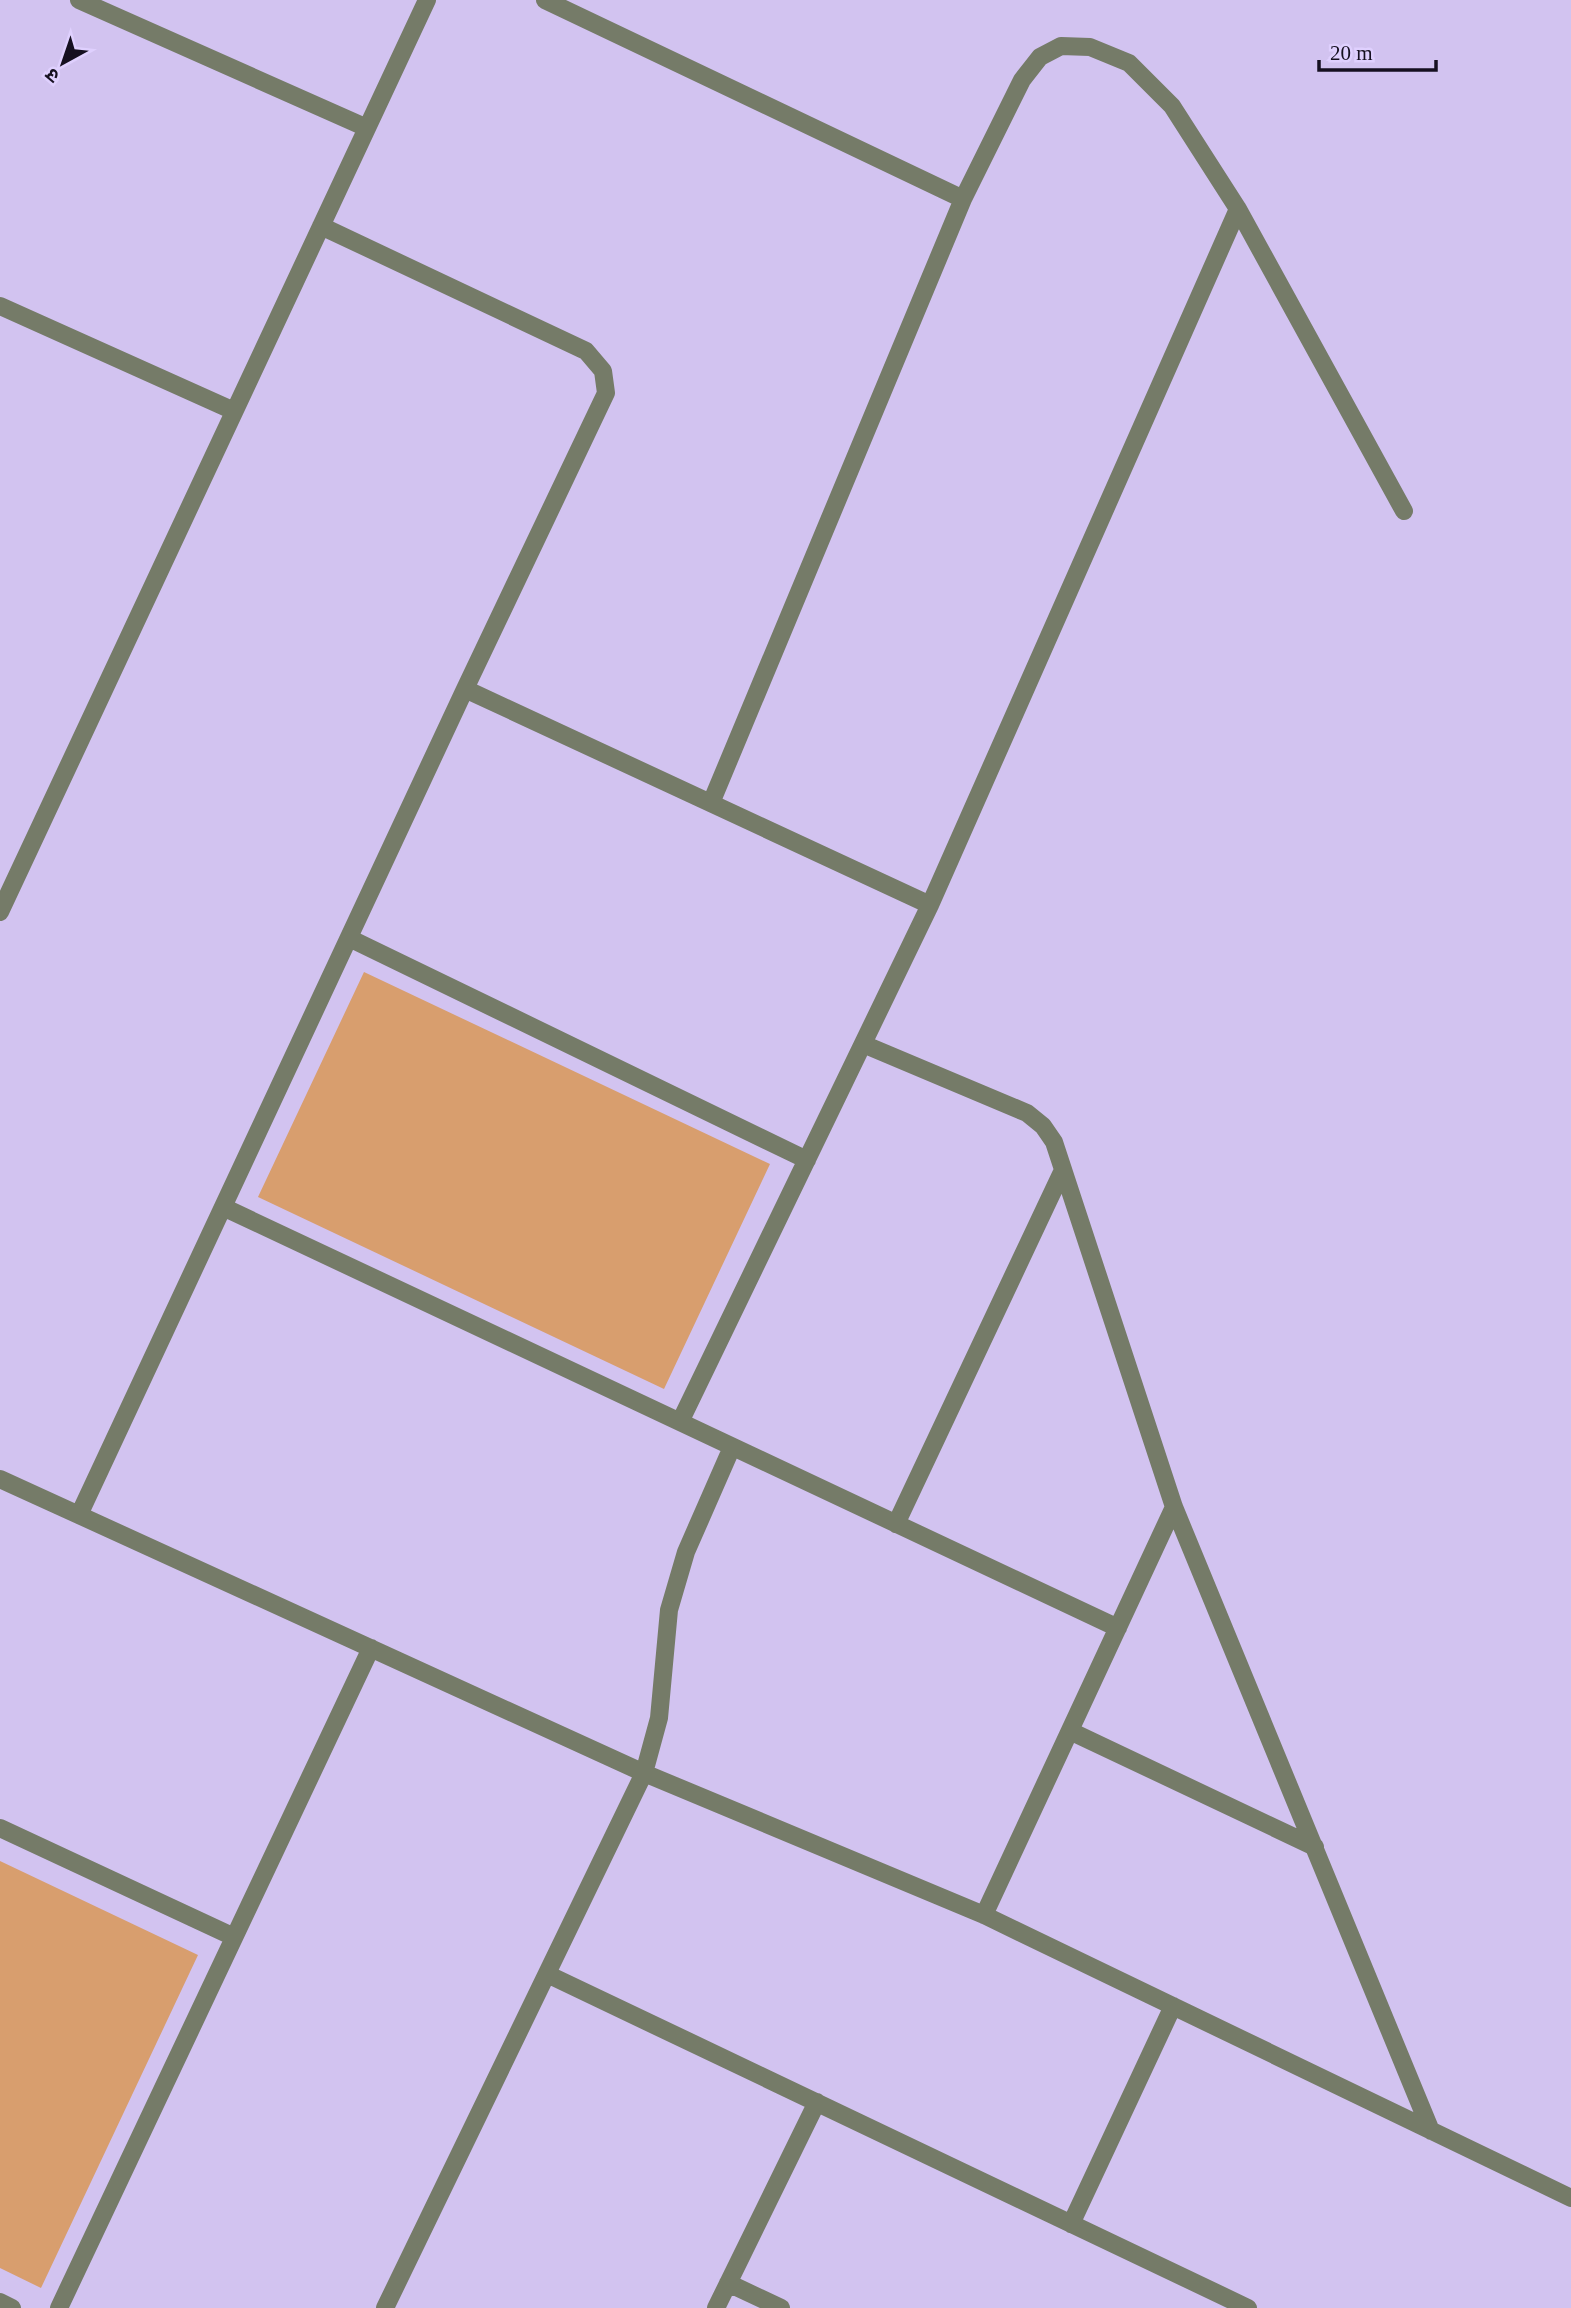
<svg xmlns="http://www.w3.org/2000/svg" width="1571" height="2308" viewBox="0 0 1571 2308" font-family="'Times New Roman','Noto Sans Devanagari',serif">
<style>
.green{fill:#d89e6e}
.lines{fill:none;stroke-linecap:round;stroke-linejoin:round}
.minor{stroke:#757b68;stroke-width:18}
</style>
<rect width="100%" height="100%" fill="#d2c3f0"/>
<path class="green" d="M364,972l406,192 -106,225 -406,-192z
M0,1861l198,94 -157,333 -41,-20z"/>
<g class="lines">
<path class="minor" d="M79,0l288,128
M545,0l418,199
M0,306l234,105
M465,689l465,216
M711,803l252,-604 59,-119 18,-23 21,-11 29,1 39,16 43,43 66,103 166,302
M0,912l427,-912
M349,938l458,222
M863,1044l164,69 16,13 11,16 120,365 257,624
M223,1207l895,421
M680,1422l250,-517 308,-696
M0,1479l644,294 340,142 587,283
M79,1515l386,-826 141,-296 -3,-22 -17,-20 -265,-125
M896,1524l166,-352
M1070,1731l245,116
M0,1828l234,109
M984,1915l190,-408
M547,1974l701,334
M1071,2224l102,-218
M728,2283l53,25
M0,2302l12,6
M59,2308l312,-660
M385,2308l259,-535 15,-55 10,-108 17,-58 46,-105
M716,2308l101,-206"/>
</g>
<g transform="translate(63 63) rotate(220)" stroke="#dfd0fe" stroke-width="5" paint-order="stroke">
<path d="M0-5L12 26L0 18L-12 26Z" fill="#161020"/>
<text y="-10" font-size="19" font-weight="bold" text-anchor="middle" fill="#161020">उ</text>
</g>
<path d="M1319 60v10h117v-10" fill="none" stroke="#161020" stroke-width="3.5"/>
<text x="1330" y="60" font-size="21" fill="#161020" stroke="#dfd0fe" stroke-width="5" paint-order="stroke">20 m</text>
</svg>
